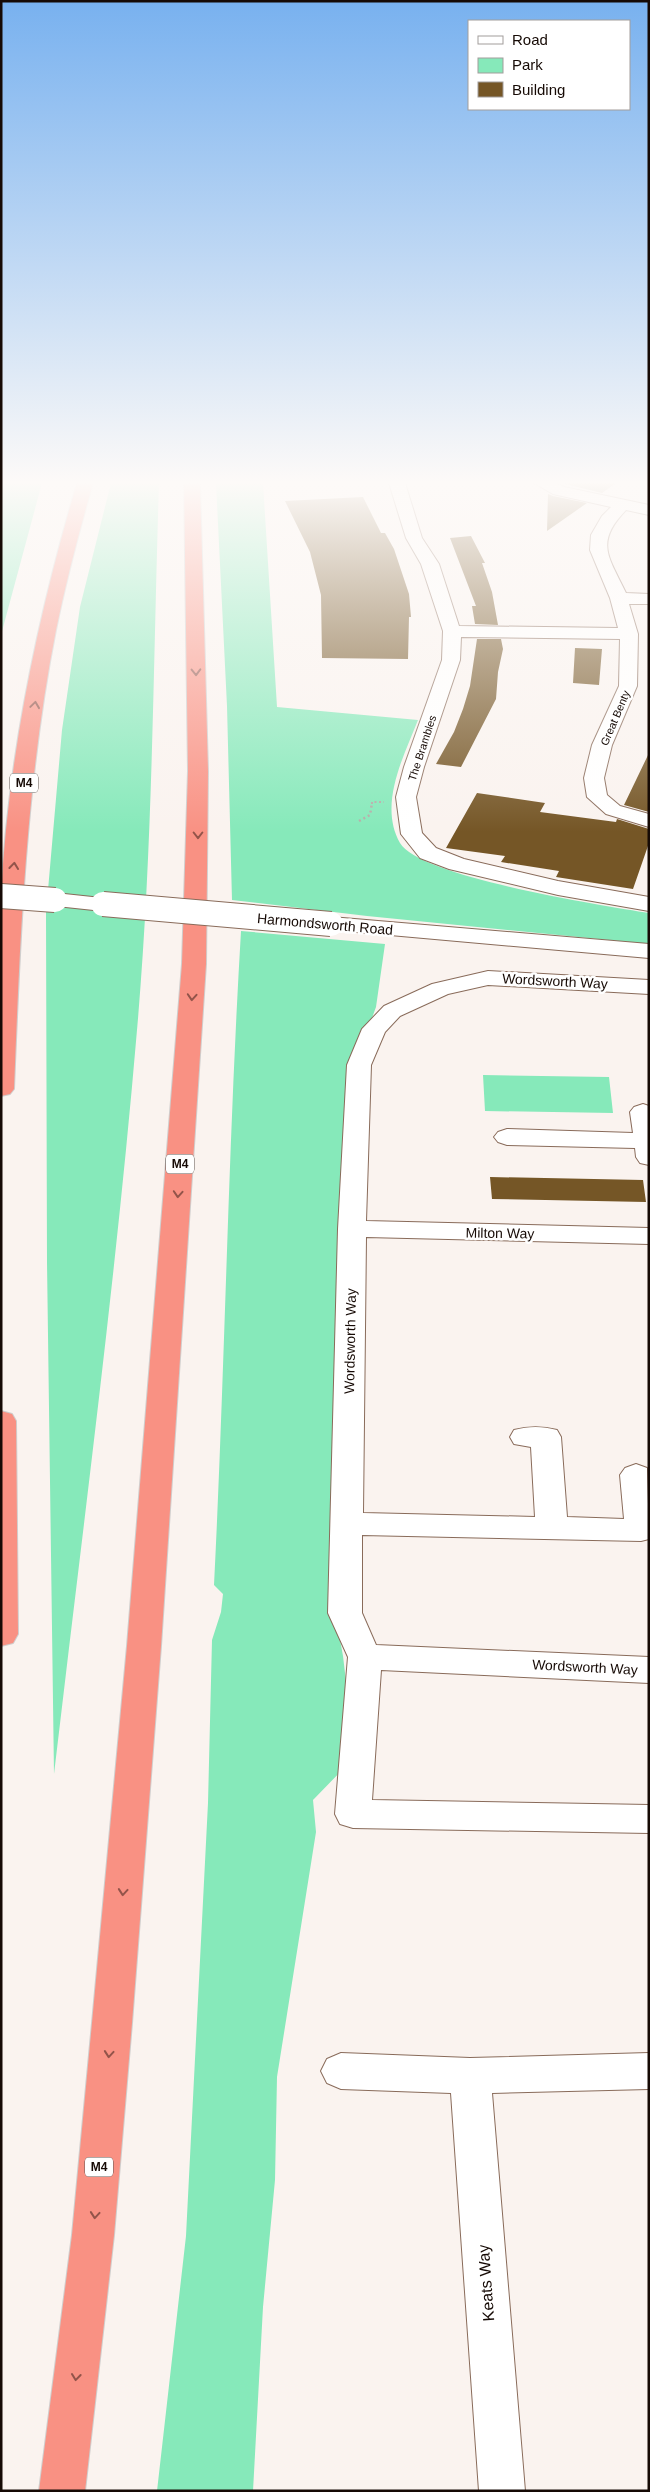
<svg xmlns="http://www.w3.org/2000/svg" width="650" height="2492" viewBox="0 0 650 2492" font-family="Helvetica,sans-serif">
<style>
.green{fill:#86e9ba}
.building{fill:#755626}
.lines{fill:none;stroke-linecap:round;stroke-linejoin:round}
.minor-casing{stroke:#896b5a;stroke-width:2}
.highway-casing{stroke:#d0cecd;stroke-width:2}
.path-far1{stroke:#b6ada9;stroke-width:2;stroke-dasharray:2 2.5;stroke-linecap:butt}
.path{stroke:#b6ada9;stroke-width:2.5;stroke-dasharray:2 3;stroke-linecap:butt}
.minor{fill:#fff;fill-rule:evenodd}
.highway{fill:#f99183;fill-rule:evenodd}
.minor-bridge-casing{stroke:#896b5a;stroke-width:26;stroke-linecap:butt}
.minor-bridge{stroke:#fff;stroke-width:24}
.oneway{stroke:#93544a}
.labels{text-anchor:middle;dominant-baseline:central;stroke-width:5;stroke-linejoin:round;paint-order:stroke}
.far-street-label{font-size:11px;fill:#160a05;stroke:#fff}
.shield{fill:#fff;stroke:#5c5450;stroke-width:1}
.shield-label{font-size:12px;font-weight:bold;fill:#160a05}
.street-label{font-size:14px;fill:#160a05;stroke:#fff}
.near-street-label{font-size:16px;fill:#160a05;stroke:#fff}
</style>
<rect width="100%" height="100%" fill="#faf3ef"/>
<path class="green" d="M1,483h41l-41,152z
M111,483h48c-6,183 -6,365 -22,547 -21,248 -54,496 -83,744l-7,-512 -1,-349 16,-183 18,-123z
M216,483h47l14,224 141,13c-14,36 -40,84 -18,123 19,34 205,63 249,70v31l-282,-28 -135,-16 -5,-194z
M241,931l144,13 -9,63 -8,22 -35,572 10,55 7,59 -3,50 -34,35 3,32 -39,245 -2,103 -12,127 -10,184h-96l29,-255 22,-433 4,-163 9,-28 2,-18 -9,-9c11,-218 14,-436 27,-654z
M483,1075l126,2 4,36 -128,-2z"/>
<path class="building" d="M561,483h55l-14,10z
M548,494l5,2 34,7 -40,28z
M363,497l18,36h4l9,16 15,45 2,23h-2l-1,42 -86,-1 -1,-63 -11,-43 -25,-51z
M471,536l14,27h-3l10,29 6,33 -23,-1 -3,-18h4l-26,-68z
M477,639h24l2,10 -5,23 -2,27 -35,68 -25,-3 18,-32 9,-23 7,-23z
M575,648l27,1 -3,36 -26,-2z
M649,753v59l-25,-7z
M477,793l68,10 -5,9 76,10 1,-3 32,10v14l-16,46 -77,-12 3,-6 -58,-9 4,-6 -59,-8z
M490,1177l153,3 3,22 -154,-3z"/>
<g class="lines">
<g class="minor-casing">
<path id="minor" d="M389,483h16l17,55 17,26 20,62 159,2 -8,-30 -20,-48 1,-15 11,-19 9,-9 -58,-13 -19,-11h22l8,4 85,18v10l-23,-5c-32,33 -17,47 0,83l23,1v10h-20l9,30 -1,52 -25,59 -8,33 3,17 13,11 29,8v13l-43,-13 -19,-17 -3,-19 8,-33 27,-59 1,-47 -159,-2 -1,23 -36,107 -8,30 6,36 14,15 28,11 94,22 91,16v14l-91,-16 -109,-26 -29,-11 -19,-24 -5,-37 8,-30 38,-107 1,-29 -22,-67 -15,-26z
M55,893l56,6 3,5 -3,5 -8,2 -56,-6 -3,-5 3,-5z
M331,917l318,27v14l-326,-29 -3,-5 3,-5z
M488,971l161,9v14l-161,-9 -40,9 -48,22 -15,16 -14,33 -5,156 283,7v16l-283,-7 -3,276 172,4 -4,-70 -17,-3 -4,-7 4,-7c15,-4 28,-4 43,0l4,7 6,80 57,2 -4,-44 5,-7 11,-4 11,4 2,71 -8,2 -279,-6v78l14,32 273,12v26l-268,-13 -9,130 277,5v28l-296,-5 -13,-4 -5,-10 13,-157 -20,-44 10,-384 9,-164 15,-36 22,-23 48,-22z
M643,1104l6,2v59l-9,-2 -4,-6 -1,-9 -128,-3 -9,-3 -4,-5 4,-5 9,-3 126,4 -3,-21 4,-5z
M341,2053l129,5 179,-5v36l-157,4 33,398h-46l-28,-398 -110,-4 -14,-6 -6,-12 6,-12z"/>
</g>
<g class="highway-casing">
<path id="highway" d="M77,483h16c-14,49 -27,98 -37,147 -30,151 -36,306 -42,459l-4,5 -9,2c0,-66 -1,-134 0,-200 7,-138 37,-281 76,-413z
M184,483h16l8,288 -2,193 -45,682 -29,377 -18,212 -29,256h-46l33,-256 20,-212 35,-377 55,-682 6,-193z
M1,1411l11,3 4,7 2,213 -5,9 -12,3z"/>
</g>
<path class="path-far1" d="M372,804v-2h12"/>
<path class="path" d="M359,821l11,-6 2,-12"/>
<use href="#minor" class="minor"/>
<use href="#highway" class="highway"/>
<g class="minor-bridge-casing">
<path id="minor-bridge" d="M1,896l54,4
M103,904l228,20"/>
</g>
<use href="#minor-bridge" class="minor-bridge"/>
</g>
<defs><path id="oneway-chevron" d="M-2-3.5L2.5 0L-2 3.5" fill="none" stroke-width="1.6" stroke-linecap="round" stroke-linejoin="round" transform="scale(1.25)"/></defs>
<g class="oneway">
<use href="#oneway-chevron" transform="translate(196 672) rotate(89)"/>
<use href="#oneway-chevron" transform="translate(35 705) rotate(-82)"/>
<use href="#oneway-chevron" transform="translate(198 835) rotate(90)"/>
<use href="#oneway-chevron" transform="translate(14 866) rotate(-84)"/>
<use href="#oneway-chevron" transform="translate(192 997) rotate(94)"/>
<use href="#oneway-chevron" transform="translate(178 1194) rotate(94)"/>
<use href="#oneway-chevron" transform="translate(123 1892) rotate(95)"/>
<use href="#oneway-chevron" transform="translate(109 2054) rotate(95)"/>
<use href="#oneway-chevron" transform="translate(95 2215) rotate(95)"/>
<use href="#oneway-chevron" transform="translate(76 2377) rotate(97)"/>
</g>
<linearGradient id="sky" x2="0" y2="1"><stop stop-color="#78b1ef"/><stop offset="0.58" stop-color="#fdfaf8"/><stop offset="1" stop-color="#fdfaf8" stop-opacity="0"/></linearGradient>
<rect width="650" height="832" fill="url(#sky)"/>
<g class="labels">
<g class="far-street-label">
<text transform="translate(615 718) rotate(-67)">Great Benty</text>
<text transform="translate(422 748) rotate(-72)">The Brambles</text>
</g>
<g class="shield">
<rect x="10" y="773.5" width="28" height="19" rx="4"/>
<rect x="166" y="1154.5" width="28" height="19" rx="4"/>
<rect x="85" y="2157.5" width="28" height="19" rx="4"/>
</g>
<g class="shield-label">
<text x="24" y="783">M4</text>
<text x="180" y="1164">M4</text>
<text x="99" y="2167">M4</text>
</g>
<g class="street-label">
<text transform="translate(325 924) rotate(5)">Harmondsworth Road</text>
<text transform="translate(555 981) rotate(3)">Wordsworth Way</text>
<text transform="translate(500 1233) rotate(1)">Milton Way</text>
<text transform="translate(350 1341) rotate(-89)">Wordsworth Way</text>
<text transform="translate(585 1667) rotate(3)">Wordsworth Way</text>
</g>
<g class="near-street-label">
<text transform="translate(486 2283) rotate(-94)">Keats Way</text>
</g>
</g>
<rect width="650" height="2492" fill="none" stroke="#160a05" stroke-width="5"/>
<rect x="468" y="20" width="162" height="90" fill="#ffffff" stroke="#a29d9b"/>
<rect x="478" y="36" width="25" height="8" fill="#ffffff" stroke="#a29d9b"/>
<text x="512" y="45" font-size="15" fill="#160a05">Road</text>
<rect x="478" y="58" width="25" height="15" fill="#86e9ba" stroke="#a29d9b"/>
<text x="512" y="70" font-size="15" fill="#160a05">Park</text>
<rect x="478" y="82" width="25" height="15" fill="#755626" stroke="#a29d9b"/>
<text x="512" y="95" font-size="15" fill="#160a05">Building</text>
</svg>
